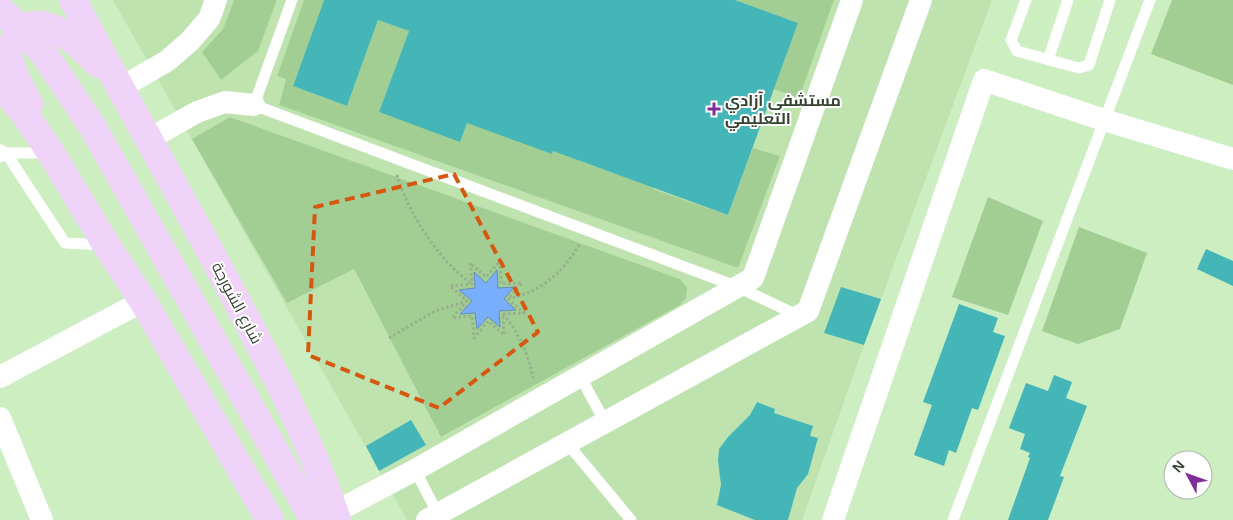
<svg xmlns="http://www.w3.org/2000/svg" width="1233" height="520" viewBox="0 0 1233 520" font-family="Helvetica,Cairo,sans-serif">
<style>
.built{fill:#bee3af;fill-rule:evenodd}
.green{fill:#a3ce93}
.water{fill:#78aefb;stroke:#648dbe}
.building{fill:#45b6b8}
.lines{fill:none;stroke-linecap:round;stroke-linejoin:round}
.path{stroke:#97b18d;stroke-width:3;stroke-dasharray:2.5 2.5;stroke-linecap:butt}
.lane{stroke:#fff;stroke-width:11}
.street{stroke:#fff;stroke-width:22}
.primary{stroke:#efd3f9;stroke-width:28}
.marked{fill:none;stroke:#d65710;stroke-width:4;stroke-dasharray:10 6;stroke-linejoin:round}
.poi-dot{fill:#812c9b;stroke:#fff;stroke-width:2}
.labels{text-anchor:middle;dominant-baseline:central;stroke-width:4;stroke-linejoin:round;paint-order:stroke}
.poi-label{font-size:16px;font-weight:bold;fill:#34412f;stroke:#fff;text-anchor:start}
.street-label{font-size:16px;fill:#34412f;stroke:#fff}
</style>
<rect width="100%" height="100%" fill="#cceec0"/>
<path class="built" d="M113,0h121l-11,29 -21,23 56,-1 19,-51h27l-27,76 9,2 -7,27 459,163 42,-112 -27,-8 -25,67 -75,-26 27,-73 -55,61 -46,-16 -1,-79 -26,72 -92,-12 -81,-30v-92l-32,86 -54,-20 31,-86h411l63,23 1,75 35,-98h158l-128,345 -62,175h-395zM230,117l450,162 7,8 -1,11 -6,7 -238,132 -89,-169 -160,-129z"/>
<path class="green" d="M234,0h43l-19,51 -37,29 -19,-28 21,-23z
M304,0h20l-31,86 54,20 31,-86 31,11 -30,81 81,29 25,-68 67,81 26,-72 27,9 -26,70 46,16 55,-61 -27,73 75,26 25,-67 27,8 -42,112 -459,-163 7,-26 -9,-3z
M735,0h99l-35,98 -25,-9 24,-66z
M1172,0h61v85l-82,-31z
M230,117l450,162 7,8 -1,11 -6,7 -239,132 -87,-168 -67,34 -95,-164z
M988,197l55,24 -35,94 -56,-18z
M1079,227l68,26 -27,76 -42,15 -36,-13z"/>
<path class="water" d="M497,270l1,18 16,-1 -10,12 12,11 -17,1 1,16 -12,-10 -11,12 -2,-16 -15,1 12,-13 -13,-11 16,-2 -1,-16 12,11z"/>
<path class="building" d="M324,0h411l63,23 -70,192 -175,-64 -1,3 -85,-31 -7,19 -81,-30 30,-81 -31,-11 -31,86 -54,-20z
M1206,249l27,12v25l-36,-17z
M841,287l40,12 -17,46 -40,-12z
M959,304l39,14 -5,14 12,4 -27,74 -6,-2 -16,45 -7,-3 -5,16 -30,-11 18,-50 -9,-3z
M1054,375l18,7 -6,16 21,8 -27,70 4,1 -16,43h-40l22,-62 -2,-1 2,-4 -10,-4 5,-15 -16,-6 17,-45 22,8z
M757,402l18,7 -1,4 39,13 -3,10 8,2 -10,36 -11,14 -9,32h-33l-38,-15 4,-20 -3,-24 1,-12 9,-12 22,-22z
M411,420l15,25 -47,26 -13,-25z"/>
<g class="lines">
<path class="path" d="M398,175l-1,2c14,39 41,83 75,107
M500,261l1,23 21,-1 -14,16 16,14 -21,1 1,21 -16,-14 -14,17 -2,-22 -20,2 15,-17 -17,-15 22,-2 -2,-21 16,14z
M508,299c33,-7 56,-27 72,-56
M503,314c16,19 25,39 30,64
M389,338l46,-27 32,-10"/>
<path class="lane" d="M292,0l-38,105 484,182 61,29
M1026,0l-15,40 6,11 62,17 10,-3 21,-65
M1048,60l20,-60
M1,150l5,3h43
M0,157l6,-4 59,90 40,2
M580,376l25,46
M567,443l64,77
M415,470l23,44
M953,520l197,-520"/>
<path class="street" d="M120,88l47,-27 23,-20 19,-22 7,-19
M149,139l48,-27 28,-10 29,3
M0,377l143,-76
M0,418l42,102
M335,512l80,-42 338,-192 99,-278
M427,520l381,-209 113,-311
M833,520l151,-440 120,40 129,39"/>
<path class="primary" d="M73,0c53,101 110,199 163,300 38,71 76,143 101,220
M0,10l31,28 14,17 47,71 222,394
M0,84l24,29 27,40 56,93 36,55 127,219
M29,104c-7,-14 -18,-31 -19,-47 0,-9 4,-18 10,-25 24,-24 63,16 78,32"/>
</g>
<path class="marked" d="M454,174l84,158 -99,76 -131,-53 7,-148z"/>
<path class="poi-dot" d="M711.5 101.5h5v5h5v5h-5v5h-5v-5h-5v-5h5z"/>
<g class="labels">
<g class="poi-label">
<text x="725" y="100">مستشفى آزادي<tspan x="725" dy="18">التعليمي</tspan></text>
</g>
<g class="street-label">
<text transform="translate(237 303) rotate(62)">شارع الشورجة</text>
</g>
</g>
<g transform="translate(1188 475) rotate(311)"><circle r="24" fill="#ffffff" stroke="#aeb3ac"/>
<path d="M0-4L9 19L0 12L-9 19Z" fill="#812c9b"/>
<text y="-8" font-size="14" font-weight="bold" text-anchor="middle" fill="#34412f">N</text>
</g>
</svg>
